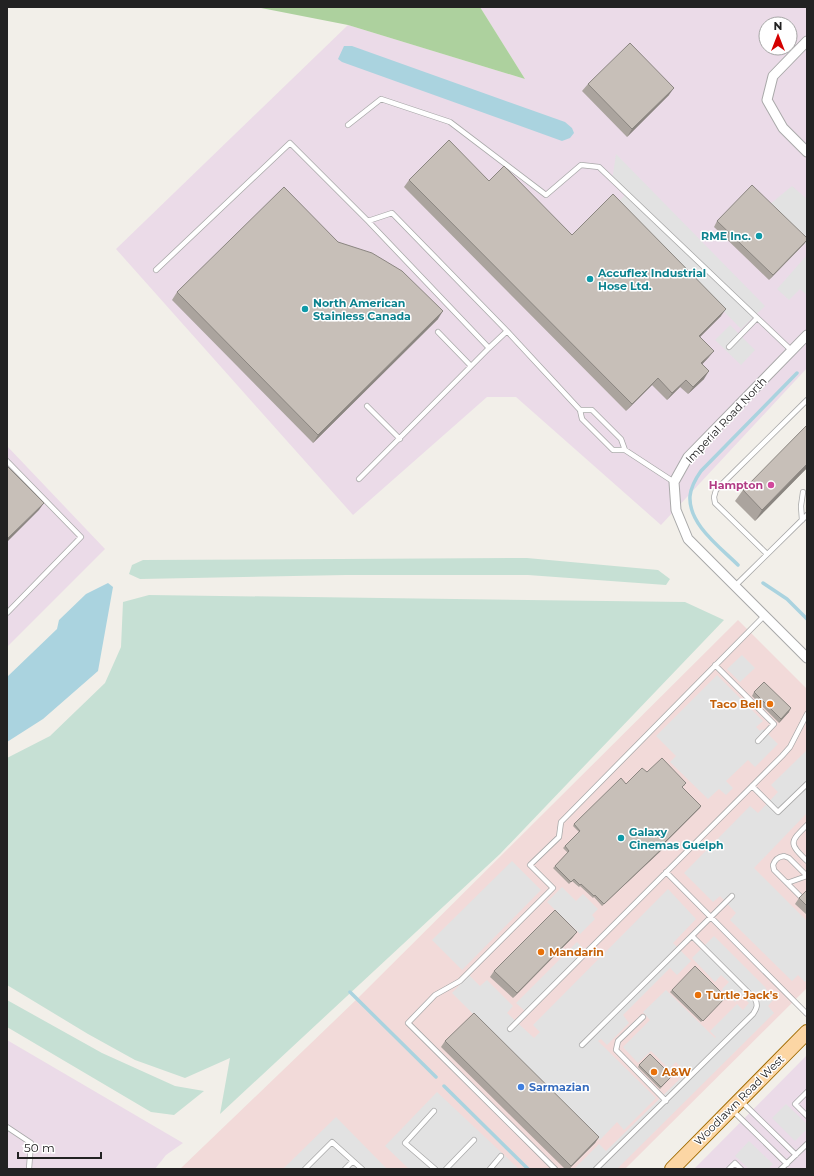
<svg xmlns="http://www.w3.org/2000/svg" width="814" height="1176" viewBox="0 0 814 1176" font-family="Montserrat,sans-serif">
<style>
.commercial{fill:#f2dad9}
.industrial{fill:#ebdbe8;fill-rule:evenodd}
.forest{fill:#add19e}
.wetland{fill:#c6e0d4}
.parking{fill:#e2e2e2}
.water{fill:#aad3df}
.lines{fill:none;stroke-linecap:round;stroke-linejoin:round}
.stream{stroke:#aad3df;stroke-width:3.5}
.service-casing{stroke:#a9a9a9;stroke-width:6}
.minor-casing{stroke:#a9a9a9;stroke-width:11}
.primary-casing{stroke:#a06b00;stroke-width:16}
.service{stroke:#fff;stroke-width:4.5}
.minor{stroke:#fff;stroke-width:9}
.primary{stroke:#fcd6a4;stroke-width:14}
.wall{fill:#aba49e}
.shaded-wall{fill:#8b8681}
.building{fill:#c7bfb8;stroke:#8b8681}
.culture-dot{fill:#0f9aa8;stroke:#fff;stroke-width:1.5}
.hotel-dot{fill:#d1479c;stroke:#fff;stroke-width:1.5}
.food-dot{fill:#e8710a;stroke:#fff;stroke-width:1.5}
.shop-dot{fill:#3f7fe0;stroke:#fff;stroke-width:1.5}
.labels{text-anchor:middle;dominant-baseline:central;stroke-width:3;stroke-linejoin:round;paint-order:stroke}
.culture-label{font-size:11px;font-weight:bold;fill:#0d838f;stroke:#fff;text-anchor:start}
.street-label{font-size:11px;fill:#222;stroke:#fff}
.hotel-label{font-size:11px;font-weight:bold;fill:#b23c85;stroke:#fff;text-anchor:end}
.food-label{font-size:11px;font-weight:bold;fill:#c56008;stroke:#fff;text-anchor:start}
.shop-label{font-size:11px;font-weight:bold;fill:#366cbe;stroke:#fff;text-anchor:start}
</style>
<rect width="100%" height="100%" fill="#f2efe9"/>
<path class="commercial" d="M738,620l69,69v299l-182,181h-445l178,-171z"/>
<path class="industrial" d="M480,7h327v361l-146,157 -145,-128h-29l-134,118 -237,-266 232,-224 177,54zM766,24h24v24h-24z
M7,446l98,103 -98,98z
M7,1040l176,103 -17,12 -11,14h-148z
M807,1055v114h-113z"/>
<path class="forest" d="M256,7h224l45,72 -177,-54z"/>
<path class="wetland" d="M527,558l131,12 12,9 -4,6 -138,-10h-182l-206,4 -11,-5 3,-9 11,-5z
M149,595l536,7 39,18 -224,234 -280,260 10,-56 -45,20 -50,-18 -47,-26 -81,-49v-227l43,-22 55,-53 16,-36 2,-45z
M7,1000l95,53 73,33 29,5 -30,24 -23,-3 -144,-85z"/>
<path class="parking" d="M616,154l149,152 -24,23 -123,-127 7,-7 -13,-14z
M792,186l15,13v47l-38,-41z
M807,255v40l-7,-6 -11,11 -12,-11z
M730,325l25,25 -14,15 -26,-25z
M742,655l13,13 -15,14 -13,-13z
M717,675l46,46 -7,6 4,4 3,-2 15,15 -23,23 -7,-7 -22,21 7,7 -7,7 -7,-6 -11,10 -38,-37 6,-6 -20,-20z
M807,750v63l-53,55 53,53v58l-2,3 -7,-7 -6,6 -62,-61 6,-7 -16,-17 -7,6 -29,-29 66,-67 8,7 20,-21 -7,-7z
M512,861l29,29 -79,80 -30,-30z
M562,887l14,14 7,-7 15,15 -6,6 3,4 -15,15 -33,-32z
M668,889l28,30 -23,24 18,18 -14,14 -7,-7 -47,47 6,8 -22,22 -6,-6 -3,2 58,57 -32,32 -7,-8 -17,18 -148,-147 17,-18 11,11 7,-6 26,26 -6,7 27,25 6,-6 -7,-7z
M714,936l51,51 8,13 -5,6 6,7 -157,156h-43l25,-25 7,7 80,-78 -10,-11 -7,7 -18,-18 -13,12 -15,-16 27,-27 -7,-8 23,-22 49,48 1,-1 -6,-6 27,-27 6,6 6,-7 -8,-8 -6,7 -13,-13 7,-7 -8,-7 -6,7 -23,-24z
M577,942l9,9 -60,61 -10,-9z
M437,1092l82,77h-110l-24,-23z
M786,1104l21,20v5l-12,12 -23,-23z
M336,1117l51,52h-104z
M749,1141l24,23 -5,5h-19l-14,-13z"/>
<path class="water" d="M344,46h8l213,76 7,6 2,5 -4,5 -8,3 -220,-79 -4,-3z
M108,583l5,4 -15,84 -55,48 -36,23v-65l50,-48 2,-9 27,-26z"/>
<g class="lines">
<path class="stream" d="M738,565c-18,-18 -50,-41 -48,-69 1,-9 6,-18 11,-25l96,-98
M763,583l24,16 20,20
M350,992l86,85
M444,1086l84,83"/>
<g class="service-casing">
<path id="service" d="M348,125l33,-26 69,23 96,73 35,-30 18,2 193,184
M156,270l134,-127 78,78
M438,332l33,34
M729,347l28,-29
M489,348l-121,-127 24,-8 115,118
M367,406l33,33
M580,410h12l29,29 4,11
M7,461l74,76 -74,76
M359,479l130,-131 18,-17 73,79 2,9 31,31h12l49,32
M802,520l-1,-14 2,-14
M767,554l-52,-51 -1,-6 2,-7 91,-90
M735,586l72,-71
M715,665l59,59 -16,17
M752,786l26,26 29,-28
M807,825c-18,18 -18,18 0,36
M666,872l141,142
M787,883l20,-7
M801,897l-27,-27 -1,-5c2,-6 5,-8 11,-9l5,2 18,18
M643,1017l-25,24 -2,9 50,51
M510,1029l272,-273 8,-9 17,-33
M582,1045l150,-149
M807,1092l-12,12 12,12
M741,1101l55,54
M732,1110l55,54
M434,1111l-29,32 30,26
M7,1127l24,16 -2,26
M305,1169l27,-27 21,19
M345,1169l8,-8 9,8
M446,1169l28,-29
M490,1169l11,-13
M555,1169l-147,-146 27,-28 25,-14 93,-93 -23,-23 29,-28 2,-15 203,-206
M596,1169l157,-155c4,-6 5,-9 2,-15l-63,-63
M729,1169l6,-6 6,6
M781,1169l26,-25"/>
</g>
<g class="minor-casing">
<path id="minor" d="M807,41l-34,35 -6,24 16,28 24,24
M807,335l-119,122 -14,25 2,28 12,29 119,119"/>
</g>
<g class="primary-casing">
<path id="primary" d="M672,1169l135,-137"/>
</g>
<use href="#service" class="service"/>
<use href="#minor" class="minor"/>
<use href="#primary" class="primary"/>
</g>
<path class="wall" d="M588,84l81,11 -42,42 -45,-46z
M409,180l80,1 83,54 149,81 -21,21 14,14 -6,7 -6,6 2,15 -16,15 -8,-7 -13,13 -15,-15 -26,26 -222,-224z
M717,221l90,19 -3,4 -35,36 -55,-53z
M338,242l100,77 -125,124 -141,-143 5,-8z
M807,468l-52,53 -20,-20 8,-11z
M754,692l35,20 -10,11 -27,-27z
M647,772l38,13 -3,2 19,19 -36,36 1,4 -64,60 -8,-9 -1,1 -13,-12 -1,1 -7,-6 -3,3 -16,-16 15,-15 -5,-5 16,-16 -6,-6 1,-2 52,-40z
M807,890v25l-12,-11 4,-6z
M573,937l-60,61 -23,-21 4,-6z
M672,990l54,7 -25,25 -31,-30z
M445,1041l154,96 -4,6 -26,26h-4l-124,-122z
M639,1065l33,11 -12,13 -22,-22z"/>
<path class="shaded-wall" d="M674,88l-5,7 -42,42 5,-8z
M807,240l-3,4 -35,36 4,-5z
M726,309l-5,7 -27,27 5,-7z
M443,311l-5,8 -125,124 5,-8z
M714,351l-6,7 -12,13 5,-8z
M709,371l-5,8 -16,15 5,-7z
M658,378l-6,7 -26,26 6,-7z
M686,380l-6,7 -13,13 5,-7z
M807,464v4l-52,53 7,-11z
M44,503l-5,7 -32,32v-3z
M791,708l-2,4 -10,11 2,-4z
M701,806l-1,2 -36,36 1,-2z
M667,844l-1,2 -64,60 2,-2z
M577,932l-4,5 -60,61 4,-5z
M599,1137l-4,6 -26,26 2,-3z"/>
<path class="building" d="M630,43l44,45 -42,41 -44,-45z
M449,140l40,41 15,-15 68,69 41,-41 113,115 -27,27 15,15 -13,12 8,8 -16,16 -7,-7 -14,13 -14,-15 -26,26 -223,-224z
M752,185l55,53v2l-34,35 -56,-54z
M284,187l54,55 34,11 30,18 41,40 -125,124 -141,-143z
M807,425v39l-45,46 -19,-20z
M7,466l37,37 -37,36z
M764,682l27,26 -10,11 -27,-27z
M662,758l24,25 -4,4 19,19 -36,36 2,2 -63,60 -9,-9 -1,1 -13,-12 -1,1 -6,-6 -3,3 -16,-16 14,-15 -4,-5 15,-15 -6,-7 47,-46 5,6 16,-16 5,4z
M807,890v16l-8,-8z
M555,910l22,22 -60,61 -23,-22z
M695,966l31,31 -23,24 -31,-31z
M474,1013l125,124 -28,29 -126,-125z
M650,1054l22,22 -11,11 -22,-22z"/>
<g class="culture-dot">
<circle cx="759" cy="236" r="4"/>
<circle cx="590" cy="279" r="4"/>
<circle cx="305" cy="309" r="4"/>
<circle cx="621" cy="838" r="4"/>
</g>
<circle class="hotel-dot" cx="771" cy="485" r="4"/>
<g class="food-dot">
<circle cx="770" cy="704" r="4"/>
<circle cx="541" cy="952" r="4"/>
<circle cx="698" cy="995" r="4"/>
<circle cx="654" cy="1072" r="4"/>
</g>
<circle class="shop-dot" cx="521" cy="1087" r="4"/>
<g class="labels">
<g class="culture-label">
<text x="751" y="236" text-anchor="end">RME Inc.</text>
<text x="598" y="273">Accuflex Industrial<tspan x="598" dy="13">Hose Ltd.</tspan></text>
<text x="313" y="303">North American<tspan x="313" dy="13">Stainless Canada</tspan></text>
<text x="629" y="832">Galaxy<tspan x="629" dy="13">Cinemas Guelph</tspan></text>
</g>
<g class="street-label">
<text transform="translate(726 420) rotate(-47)">Imperial Road North</text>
<text transform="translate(739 1100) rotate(-45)">Woodlawn Road West</text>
</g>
<g class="hotel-label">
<text x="763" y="485">Hampton</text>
</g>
<g class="food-label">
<text x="762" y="704" text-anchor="end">Taco Bell</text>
<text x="549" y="952">Mandarin</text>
<text x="706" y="995">Turtle Jack's</text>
<text x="662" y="1072">A&amp;W</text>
</g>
<g class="shop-label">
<text x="529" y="1087">Sarmazian</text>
</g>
</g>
<rect width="814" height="1176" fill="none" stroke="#222222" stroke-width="16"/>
<g transform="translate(778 36)"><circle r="19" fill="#ffffff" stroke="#a7a7a7"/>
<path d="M0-3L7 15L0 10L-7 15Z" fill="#d40000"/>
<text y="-6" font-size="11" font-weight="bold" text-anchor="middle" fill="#222222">N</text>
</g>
<path d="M18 1152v6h83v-6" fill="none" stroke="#222222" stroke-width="2"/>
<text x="24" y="1152" font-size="12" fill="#222222" stroke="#ffffff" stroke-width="3" paint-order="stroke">50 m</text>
</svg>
